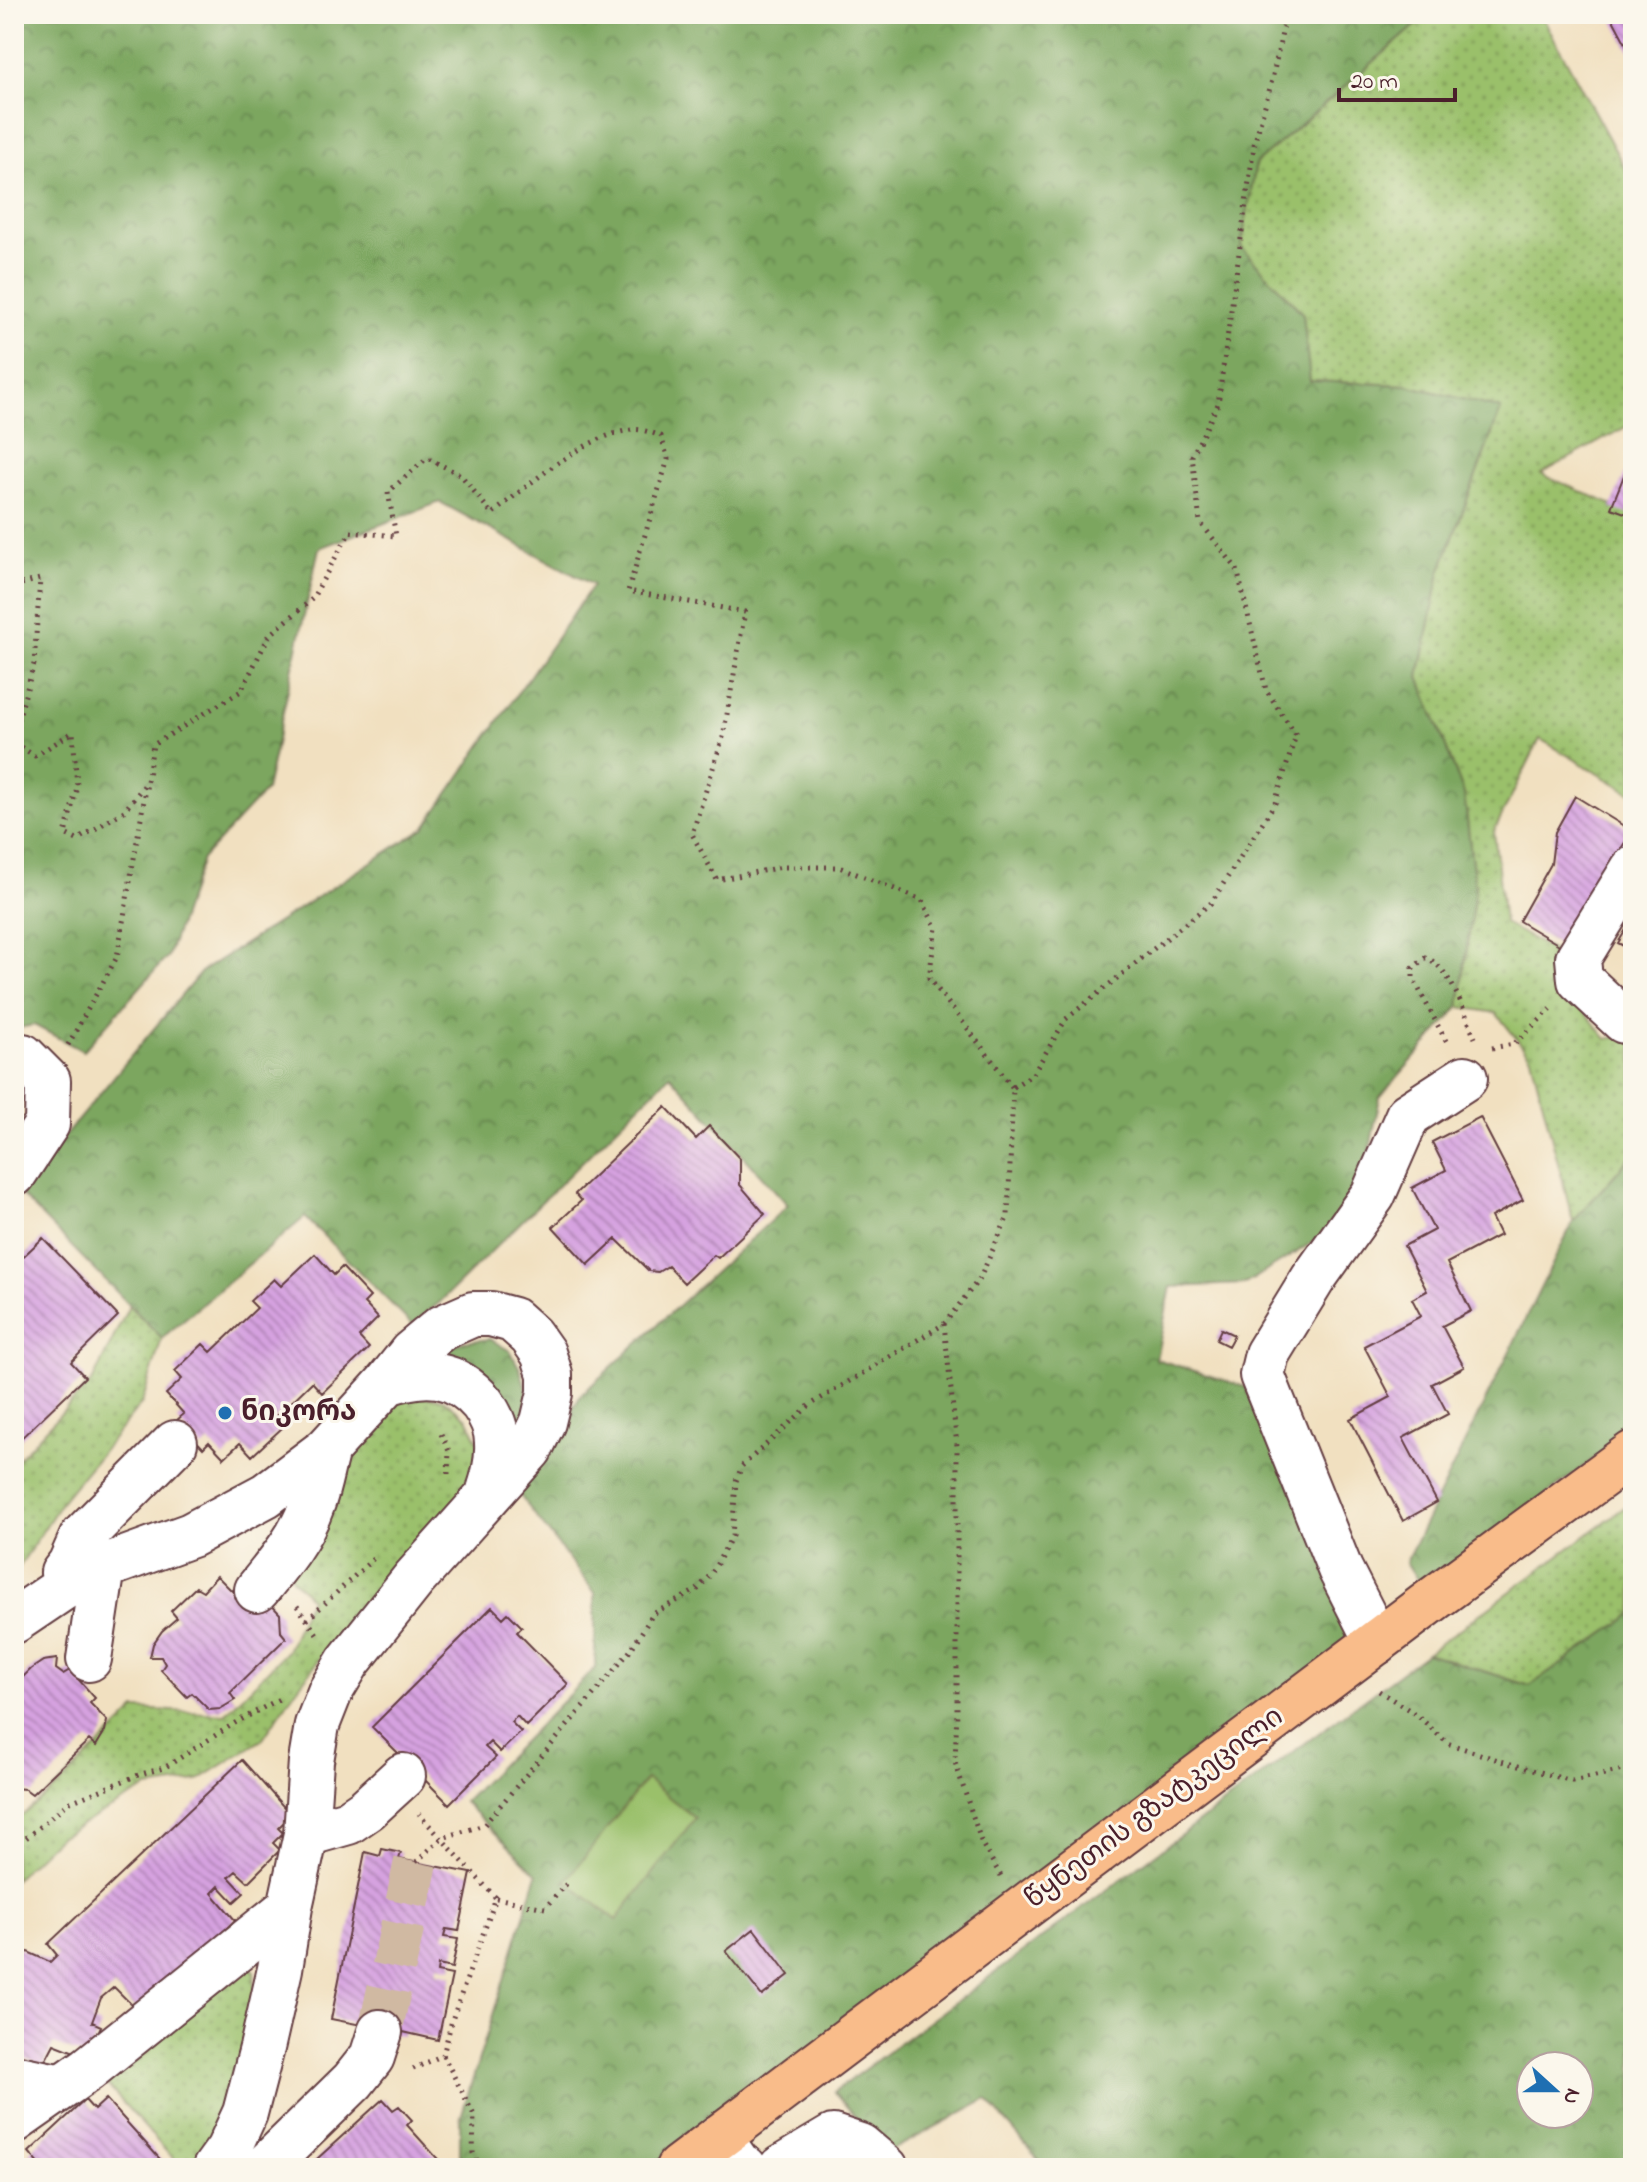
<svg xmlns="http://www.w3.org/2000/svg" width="1647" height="2182" viewBox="0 0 1647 2182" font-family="'Indie Flower','Noto Sans Georgian',sans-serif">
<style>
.green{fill:url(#green-dots);stroke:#72704b;stroke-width:2}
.forest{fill:url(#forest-crowns);stroke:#626245;stroke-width:2;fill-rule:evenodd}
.pitch{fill:#9ac06b;stroke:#72704b;stroke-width:2}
.building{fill:url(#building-back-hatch)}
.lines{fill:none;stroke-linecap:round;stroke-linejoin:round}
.minor-tunnel{stroke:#d0b9a2;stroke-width:44;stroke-dasharray:44 22;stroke-linecap:butt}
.minor-casing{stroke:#633c41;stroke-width:48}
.major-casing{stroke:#633c41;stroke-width:48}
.path{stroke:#633c41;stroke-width:5;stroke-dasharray:2 6;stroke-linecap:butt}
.minor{stroke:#fff;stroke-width:44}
.major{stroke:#f9bc8a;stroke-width:44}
.poi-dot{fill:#1f6fb2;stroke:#fbf7ec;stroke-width:3}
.labels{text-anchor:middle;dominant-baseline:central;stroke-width:6;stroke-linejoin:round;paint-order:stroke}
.poi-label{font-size:28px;font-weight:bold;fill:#4a1f2b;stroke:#fbf7ec;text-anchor:start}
.street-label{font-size:28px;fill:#4a1f2b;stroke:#fbf7ec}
</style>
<defs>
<pattern id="green-dots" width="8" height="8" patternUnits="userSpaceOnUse" patternTransform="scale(2)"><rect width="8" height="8" fill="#9ac06b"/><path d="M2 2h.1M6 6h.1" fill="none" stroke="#809b58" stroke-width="1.8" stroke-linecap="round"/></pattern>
<pattern id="forest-crowns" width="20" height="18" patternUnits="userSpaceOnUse" patternTransform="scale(2)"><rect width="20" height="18" fill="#7ba65f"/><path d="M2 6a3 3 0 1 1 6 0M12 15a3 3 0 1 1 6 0" fill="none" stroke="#67874f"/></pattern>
<pattern id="building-back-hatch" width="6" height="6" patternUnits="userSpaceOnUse" patternTransform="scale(2)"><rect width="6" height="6" fill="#d6a2e0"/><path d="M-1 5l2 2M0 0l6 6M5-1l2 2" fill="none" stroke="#b083b6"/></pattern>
</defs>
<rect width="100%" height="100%" fill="#fbf7ec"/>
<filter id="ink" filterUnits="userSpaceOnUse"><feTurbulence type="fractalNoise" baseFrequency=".0125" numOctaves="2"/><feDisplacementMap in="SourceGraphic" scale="16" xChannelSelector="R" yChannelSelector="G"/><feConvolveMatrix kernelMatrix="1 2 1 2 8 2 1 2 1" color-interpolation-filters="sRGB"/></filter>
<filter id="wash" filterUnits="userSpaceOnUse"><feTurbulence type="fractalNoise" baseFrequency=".006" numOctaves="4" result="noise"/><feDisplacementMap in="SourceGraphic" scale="32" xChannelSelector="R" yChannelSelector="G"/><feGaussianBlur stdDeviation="1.8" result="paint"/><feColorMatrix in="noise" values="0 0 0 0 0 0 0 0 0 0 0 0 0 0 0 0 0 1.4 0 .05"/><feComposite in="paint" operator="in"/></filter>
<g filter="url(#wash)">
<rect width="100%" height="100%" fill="#f1e0c0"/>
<path class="green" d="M1429,14h112l92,169v240l-92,51 92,40v280l-93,-55 -46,92 10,92 58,33 7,37 38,46 26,-6v121l-60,68 -42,-165 -35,-44 -37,-6 16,-118 -11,-95 -45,-117 21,-105 61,-163 -94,-24 -98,-4 -6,-67 -62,-67 15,-84z
M129,1306l33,32 -20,65 -78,95 -46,71 -4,13v-119l79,-83z
M412,1396l31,3 24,19 12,25 -2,21 -12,30 -125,138 -44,58 -33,49 -66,42 -50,7 -91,51 -42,41v-58l45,-37 77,-76 89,5 62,-63 23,-53 -25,-28 87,-156z
M1633,1501v113l-103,72 -103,-33z
M244,1961l10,10 1,22 -42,175h-32l-79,-89z"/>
<path class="forest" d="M14,14h1415l-173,149 -15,84 62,67 7,67 97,4 94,24 -61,163 -21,105 45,117 11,95 -16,118 -79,90 -13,67 -41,70 -81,50 -74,3 -15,72 90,28 115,256 -710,525h-191v-48l77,-246 -73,-72 131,-134v-75l-77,-100 64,-99 206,-189 -118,-130 -230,227 -28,23 -107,-108 -143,121 -144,-146 183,-220 223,-144 169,-243 -153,-83 -121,46 -53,242 -64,69 -34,97 -85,95 -49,-26 -20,4z
M1633,1154v275l-210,160 -17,-27 167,-340z
M490,1339l20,12 10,18 8,26 -5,23 -7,17c-3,-13 -5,-27 -12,-38 -15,-27 -39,-41 -69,-45l28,-10z
M1633,1614v554h-588l-58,-69 -100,54 -53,-61 593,-439 103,33zM1531,2066h48v48h-48z"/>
<path class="pitch" d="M646,1779l49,39 -79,102 -50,-39z"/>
<g id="blocks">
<path class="building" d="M1610,14h23v43z
M1625,473l8,3v40l-22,-8z
M1575,796l57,35 -71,115 -42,-25 32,-57 4,-32z
M1633,918v33l-15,-8z
M666,1107l30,32 13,-13 31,33v26l25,29 -47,44 -4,-3 -30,28 -16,-17 -10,6 -9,-1 -33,-32 -28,26 -35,-38 28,-26 -6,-7z
M1480,1117l43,83 -32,17 9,18 -53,28 24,48 -29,15 22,41 -32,17 16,30 -45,24 34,64 -34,19 -53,-102 41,-22 -27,-51 57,-30 -9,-17 15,-8 -23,-45 30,-16 -22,-42 34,-18 -14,-28z
M43,1238l75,78 -47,46 14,15 -71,68v-135l2,-2 -2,-2v-41z
M315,1254l19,21 8,-8 28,30 -6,6 14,15 -19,19 10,11 -47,45 -10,-11 -38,37 8,9 -30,28 -12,-13 -16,15 -15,-16 -6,6 -26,-28 7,-6 -18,-20 16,-15 -7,-8 28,-27 8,8 46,-44 -7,-7 24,-22 7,7z
M1221,1329l13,6 -6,11 -12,-6z
M217,1576l19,19 28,2 16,17 1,18 5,6 -56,55 5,7 -15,9 -11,1 -17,-17 -5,4 -26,-27 4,-6 -4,-7h-11l3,-13 9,-13 15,-13 -6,-7 25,-24 7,4z
M492,1607l11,11 5,-5 14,14 -5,5 51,52 -42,42 -9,-10 -6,6 10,10 -21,20 -10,-10 -5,5 11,10 -47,47 -77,-77z
M57,1659l-1,10 7,5 7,-4 25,28 -5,5 17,18 -2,10 -9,15 -7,-6 -57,54 -7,-5 -11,-1v-107l2,3 15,-15 12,-8z
M242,1760l49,55 -13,13 5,5 -10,10 7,7 -32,32 -12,-11 -7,6 15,16 -10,9 -15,-16 -7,7 23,27 -95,93 -26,-26 -13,11 -9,24 9,4 -14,31 -33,-13 -11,21 -29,-11v-99l3,-8 33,15 7,-7 -9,-11z
M382,1849l19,4 -2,6 72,14 -12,58 -13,-2 -2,8 14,2 -6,29 -14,-3 -1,7 15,3 -14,65 -35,-8 -1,4 -25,-5v-3l-46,-9 34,-167 15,4z
M754,1929l35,46 -27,21 -36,-45z
M106,2099l62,69h-131l3,-3 -11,-13 56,-52 9,10z
M383,2099l10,11 6,-4 13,14 -5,5 39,43h-139z"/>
</g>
</g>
<g filter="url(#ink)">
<use href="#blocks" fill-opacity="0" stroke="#633c41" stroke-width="2"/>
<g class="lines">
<path class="minor-tunnel" d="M380,2032l36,-170"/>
<g class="minor-casing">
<path id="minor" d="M1624,1021l-44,-41 -2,-22 55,-89
M14,1055l9,1 25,25 -1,43 -33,50
M387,1383c39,-13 67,-12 95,20 8,11 15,25 15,40 1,19 -4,36 -10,54
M66,1586l-3,-13 7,-9 12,-27 93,-94
M257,1590c21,-26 44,-53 55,-85 7,-18 10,-38 15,-56
M14,1621l52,-35 37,-19 88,-32 75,-40 61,-46 60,-66 24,-30 30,-25 32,-14h18l22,6 18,16 12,17 7,21v19l-7,29 -13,27 -116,130 -66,83 -18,30 -13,33 -6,36 -5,73 -16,73 -10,62 -18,79 -17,65 -17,37 -13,18
M1377,1642l-37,-73 -78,-194 5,-21 46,-75 60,-84 35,-80 57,-37
M89,1659l14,-92
M306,1834l42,-12 19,-13 36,-33
M14,2077l48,10
M14,2121l74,-52 202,-162
M719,2137l20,28 6,3
M264,2168l89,-87 19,-24 8,-25
M781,2168l52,-31 27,9 26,22"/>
</g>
<g class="major-casing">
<path id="major" d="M678,2168l757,-570 198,-145"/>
</g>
<path class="path" d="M14,586l26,-7 -6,85 -20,70
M14,743l21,13 38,-24 4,55 -12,47 12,6 47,-29 23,-29 6,-37 88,-54 28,-55 43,-37 38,-67 46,4 -8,-44 39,-34 34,17 31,39c37,-29 91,-78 139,-84 9,-2 21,3 30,6l7,23 -40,132 117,21 -22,125 -31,97 25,46 65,-13h57l83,33 14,28 -7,50 84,110 -5,128 -28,62 -36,46 -134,81 -68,61 -6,15 -4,55 -20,37 -14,16 -45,25 -23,37 -146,174 -42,13 -26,24
M1446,1041l-33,-63v-10l12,-10c24,5 41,58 50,80
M68,1045l49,-88 30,-174
M1492,1048l22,-4 37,-35
M1013,1087l20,-13 33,-55 145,-116 64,-100 21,-68 -30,-45 -29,-121 -37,-47 -8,-66 26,-52 36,-259 18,-65 14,-66
M944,1324l13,122v264l-2,52 27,82 19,32
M441,1434l8,17 -1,23
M297,1606l20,28
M307,1620l67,-62
M1379,1691l38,24 30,28 57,19 68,19 61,-13
M14,1848l54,-45 73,-29 23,-6 71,-45 48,-26
M496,1898l49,10 23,-26
M443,2055l31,60 -1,38 8,15
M413,2069l30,-14 9,-35 44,-122 -77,-84"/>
<use href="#minor" class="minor"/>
<use href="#major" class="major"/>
</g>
</g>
<circle class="poi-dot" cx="225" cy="1413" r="8"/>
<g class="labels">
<g class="poi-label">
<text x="241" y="1413">ნიკორა</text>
</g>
<g class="street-label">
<text transform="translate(1155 1809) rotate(-37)">წყნეთის გზატკეცილი</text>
</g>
</g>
<rect width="1647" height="2182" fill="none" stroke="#fbf7ec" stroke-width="48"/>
<g transform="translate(1555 2090) rotate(111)"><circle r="38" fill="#fbf7ec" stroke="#b4a19f" stroke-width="2"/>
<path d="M0-6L14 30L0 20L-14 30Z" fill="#1f6fb2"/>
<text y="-12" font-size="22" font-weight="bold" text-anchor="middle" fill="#4a1f2b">N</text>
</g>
<path d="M1339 88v12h116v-12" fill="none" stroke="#4a1f2b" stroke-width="4"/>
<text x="1351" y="88" font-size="24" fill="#4a1f2b" stroke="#fbf7ec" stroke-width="6" paint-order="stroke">20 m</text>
</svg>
